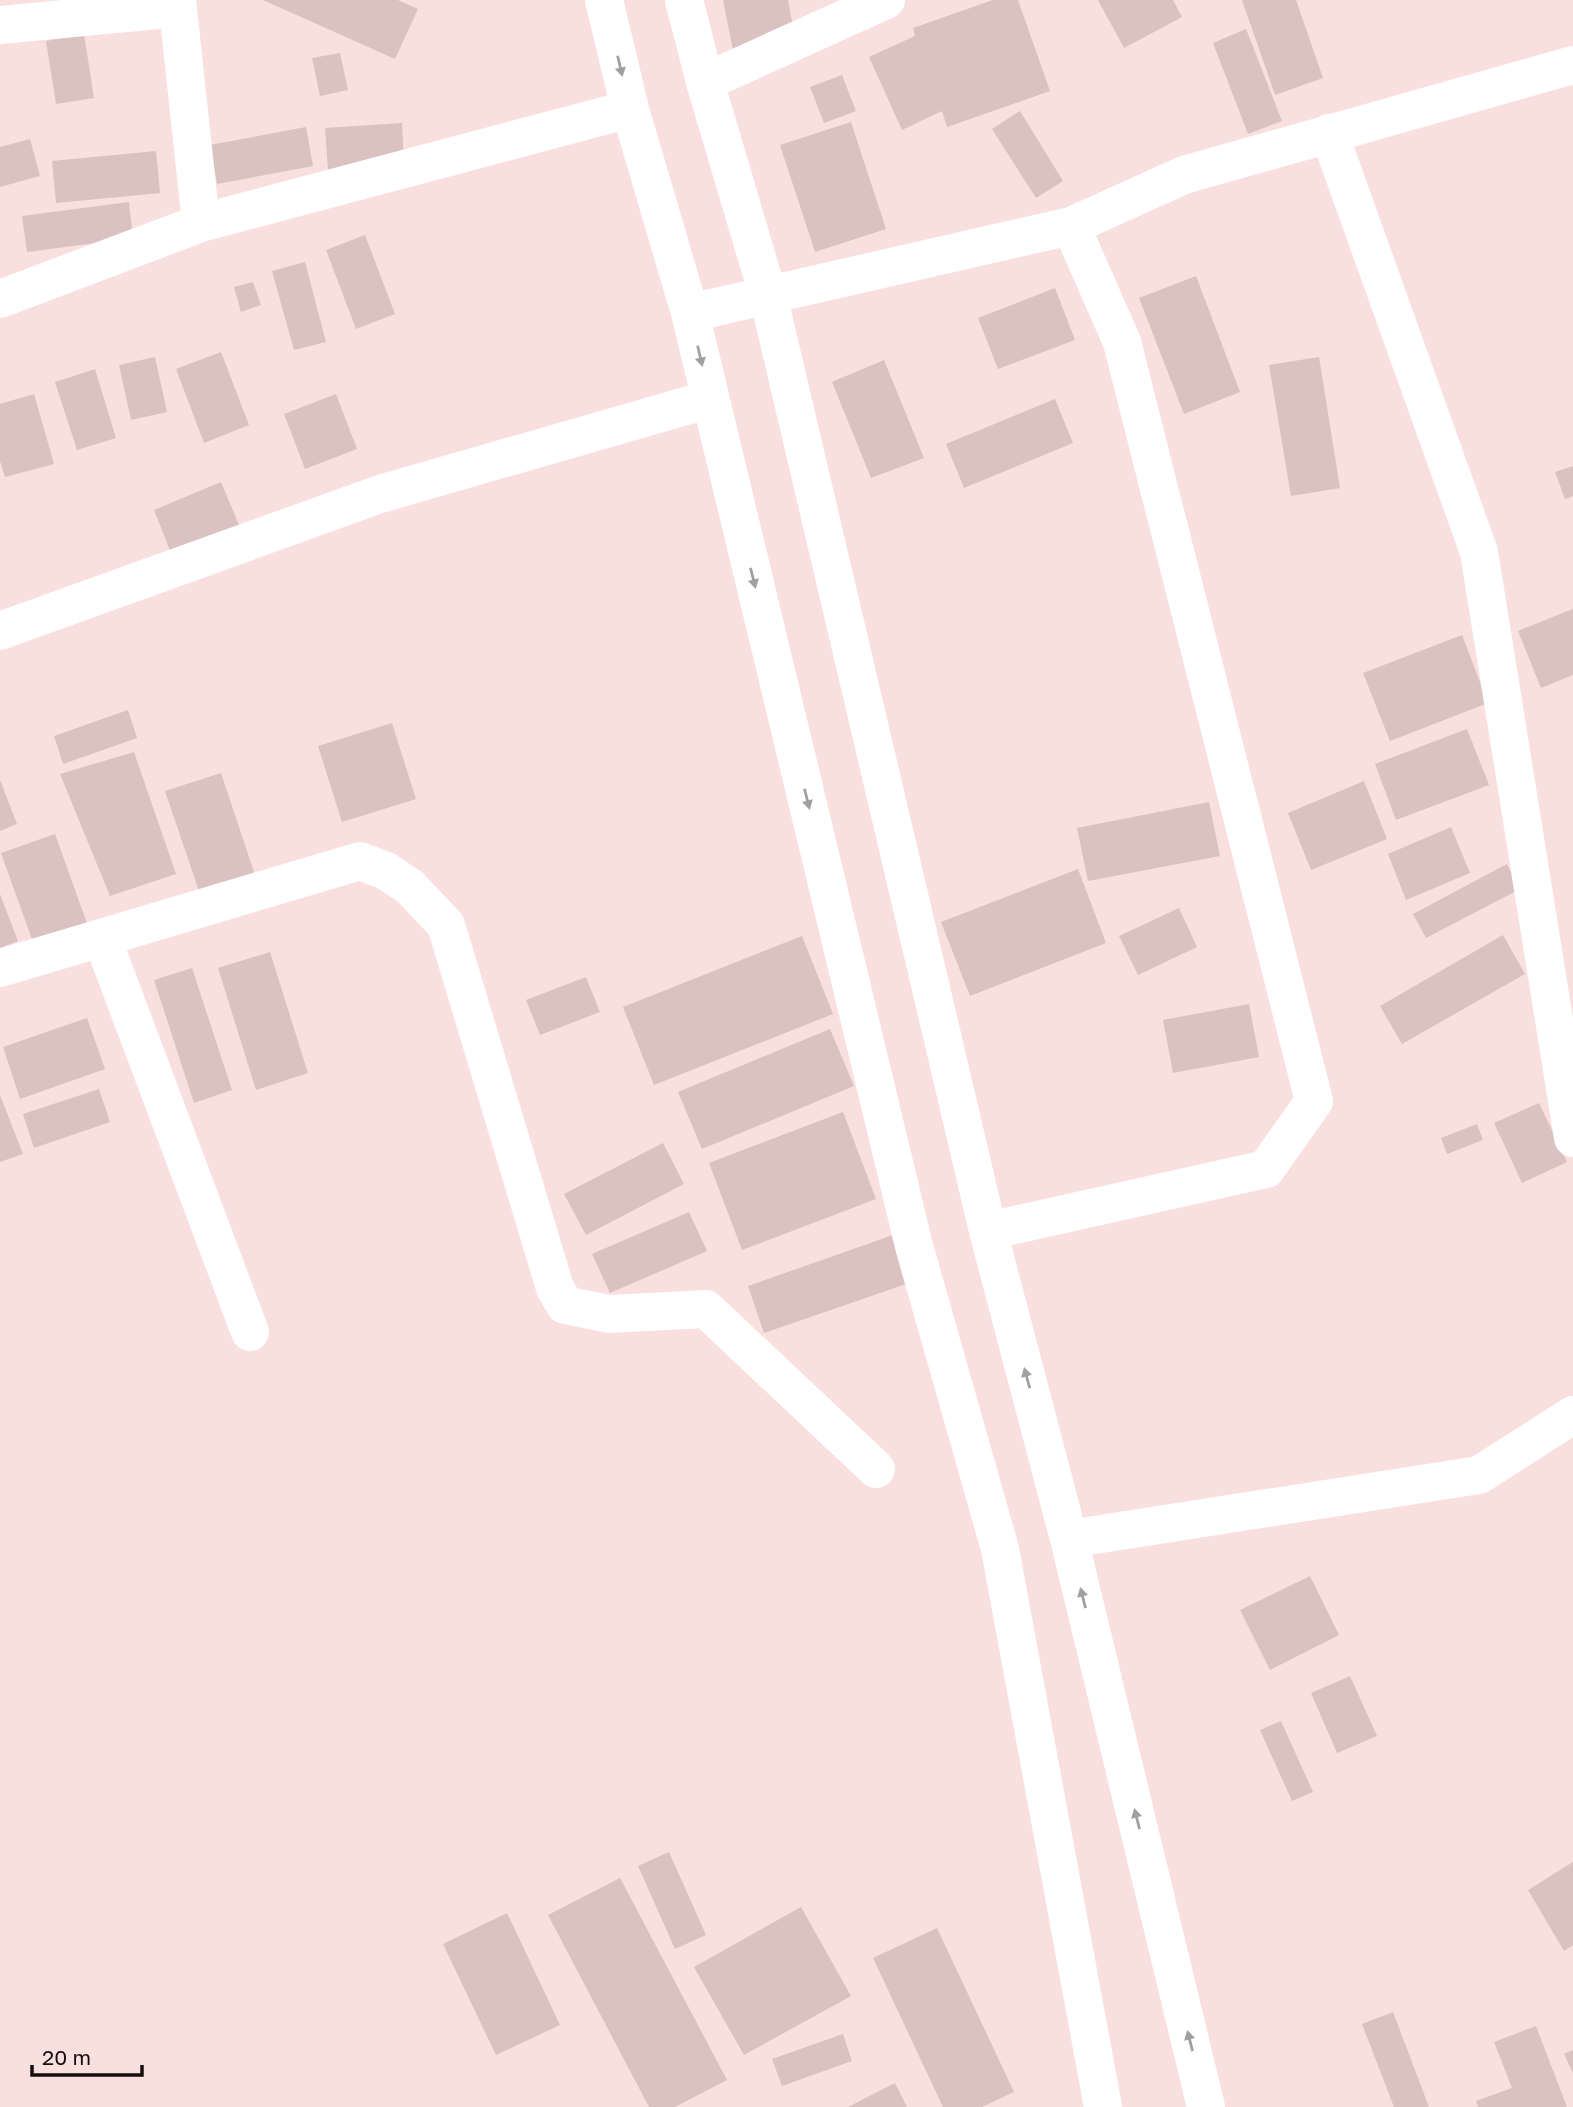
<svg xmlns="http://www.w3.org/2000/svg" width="1573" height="2107" viewBox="0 0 1573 2107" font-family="'Golos Text',sans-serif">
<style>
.building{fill:#dbc1c0}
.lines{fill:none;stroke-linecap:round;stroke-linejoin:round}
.minor{stroke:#fff;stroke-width:38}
.oneway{fill:#a29f9f}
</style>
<rect width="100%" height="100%" fill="#f9dfde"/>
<path class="building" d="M263,0h135l20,9 -23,50z
M723,0h65l7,38 -62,12z
M993,0h25l32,91 -103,36 -5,-16 -40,19 -33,-73 46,-21 -2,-8z
M1098,0h75l9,17 -58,31z
M1242,0h54l27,78 -48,17z
M1246,29l36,92 -34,13 -35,-91z
M84,34l10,64 -38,6 -10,-63z
M340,53l8,37 -28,6 -8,-38z
M842,75l14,36 -32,12 -14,-36z
M1020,111l43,70 -27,17 -44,-69z
M851,122l35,107 -71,23 -35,-107z
M402,123l2,42 -76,5 -3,-42z
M306,127l7,39 -96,18 -7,-39z
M30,139l10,37 -40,11v-40z
M156,151l4,42 -104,10 -4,-42z
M129,202l4,36 -106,14 -5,-36z
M365,235l30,79 -39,15 -30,-79z
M305,262l21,80 -32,8 -22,-79z
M1196,276l44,116 -56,22 -45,-116z
M253,282l8,23 -20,7 -7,-25z
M1055,288l20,52 -77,29 -20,-51z
M221,352l28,73 -45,18 -28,-74z
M155,357l12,55 -36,8 -12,-55z
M1319,357l21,131 -49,8 -22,-131z
M884,360l40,98 -53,20 -39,-96z
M95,369l21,69 -39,12 -22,-68z
M34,394l20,70 -49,13 -5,-16v-57z
M336,394l21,55 -52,20 -21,-55z
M1055,399l18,44 -109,45 -18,-44z
M1573,466v30l-8,3 -10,-27z
M221,482l18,43 -68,28 -17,-43z
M1573,609v66l-32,13 -23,-57z
M1462,635l26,68 -98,38 -27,-68z
M128,710l9,28 -74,26 -9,-28z
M392,723l24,76 -74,23 -24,-76z
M1467,729l22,56 -93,35 -21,-56z
M134,752l42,122 -66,22 -50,-122z
M221,773l35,105 -55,19 -36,-106z
M0,780l17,44 -17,7z
M1364,781l23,58 -76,31 -23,-57z
M1209,802l11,54 -132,25 -11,-53z
M1451,827l19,46 -64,27 -18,-46z
M55,834l33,92 -54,19 -33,-92z
M1507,864l13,25 -94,49 -13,-24z
M1078,869l28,74 -136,53 -29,-74z
M0,894l18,47 -18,7z
M1179,908l18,39 -59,28 -19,-39z
M1503,935l22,39 -123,70 -22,-38z
M802,936l31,78 -179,71 -31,-78z
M270,952l38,121 -52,17 -38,-122z
M192,968l40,122 -38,13 -40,-123z
M586,977l14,35 -60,23 -14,-35z
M1249,1004l10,53 -86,16 -10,-53z
M87,1018l18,51 -85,30 -17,-52z
M830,1029l24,57 -152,63 -24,-57z
M99,1089l11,33 -76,26 -11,-34z
M0,1095l23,59 -23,8z
M1539,1103l28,59 -45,21 -28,-60z
M843,1112l33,87 -134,51 -33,-87z
M1477,1124l6,16 -36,14 -6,-16z
M663,1143l21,41 -98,51 -22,-41z
M689,1212l18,39 -97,42 -18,-39z
M896,1234l16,48 -148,51 -16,-47z
M1310,1576l29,59 -69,35 -30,-60z
M1350,1676l27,60 -40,17 -26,-60z
M1281,1721l32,71 -21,9 -32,-71z
M669,1852l37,83 -31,14 -37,-83z
M1573,1862v83l-9,6 -36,-61z
M620,1878l107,202 -52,27h-26l-101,-192z
M801,1907l50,89 -107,59 -50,-88z
M507,1913l53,112 -64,30 -53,-111z
M937,1928l77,164 -32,15h-39l-70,-149z
M1393,2012l36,95h-35l-32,-83z
M1536,2026l31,81h-89l-2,-6 36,-13 -18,-46z
M843,2034l9,27 -70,25 -10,-27z
M1573,2050v23l-9,-19z
M895,2083l12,24h-59z"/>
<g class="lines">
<path class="minor" d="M604,0l26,109 60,204 224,933 86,303 103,558
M684,0l21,82 63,213 220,936 81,308 137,568
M0,25l178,-17
M705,82l181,-82
M1329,133l150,419 94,586
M201,223l429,-114
M0,299l201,-76 -24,-223
M690,313l381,-87 113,-51 389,-110
M0,631l380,-137 330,-95
M102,938l148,394
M0,968l360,-107 26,10 24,16 36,38 109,363 10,17 44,9 97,-5 170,160
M988,1231l278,-62 48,-68 -192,-759 -51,-116
M1069,1539l410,-64 94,-60"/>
</g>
<defs><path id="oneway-solid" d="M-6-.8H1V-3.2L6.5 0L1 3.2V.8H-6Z" transform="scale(1.75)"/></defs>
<g class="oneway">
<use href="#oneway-solid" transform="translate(620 66) rotate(77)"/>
<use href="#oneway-solid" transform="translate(700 356) rotate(77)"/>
<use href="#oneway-solid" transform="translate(753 578) rotate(76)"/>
<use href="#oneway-solid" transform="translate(807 799) rotate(76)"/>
<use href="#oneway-solid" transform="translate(1027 1378) rotate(-105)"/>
<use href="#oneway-solid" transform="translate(1083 1598) rotate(-104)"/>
<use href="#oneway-solid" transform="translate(1137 1819) rotate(-104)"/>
<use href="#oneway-solid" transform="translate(1190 2041) rotate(-104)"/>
</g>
<path d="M32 2065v10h110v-10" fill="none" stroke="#160e0e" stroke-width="3.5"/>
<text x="42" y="2065" font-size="21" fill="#160e0e" stroke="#f9dfde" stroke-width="5" paint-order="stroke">20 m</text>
</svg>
